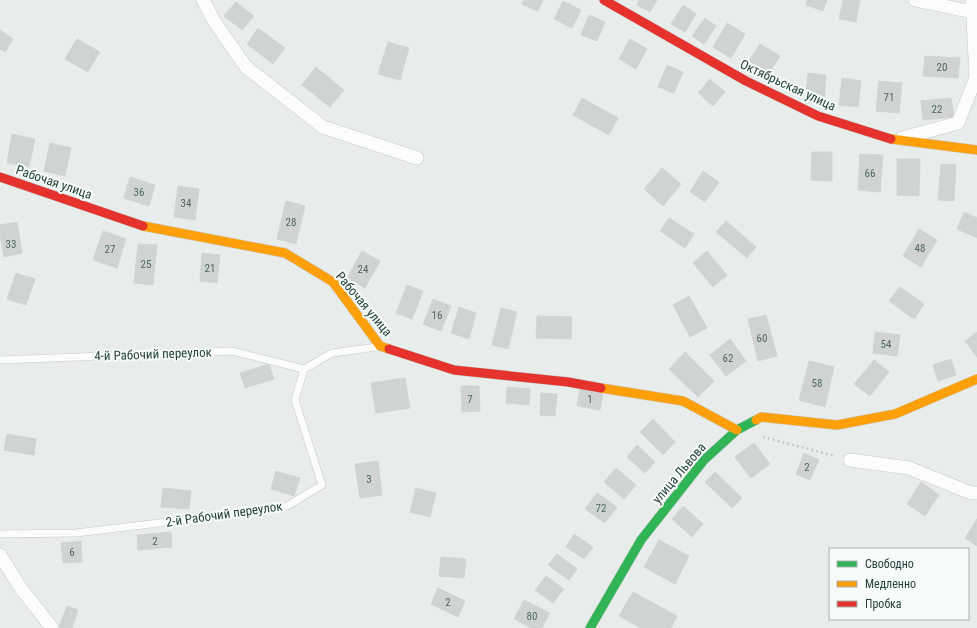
<svg xmlns="http://www.w3.org/2000/svg" width="977" height="628" viewBox="0 0 977 628" font-family="'Roboto Condensed',sans-serif">
<style>
.building{fill:#cfd4d2;stroke:#d1d6d4}
.lines{fill:none;stroke-linecap:round;stroke-linejoin:round}
.lane-casing{stroke:#c5cac8;stroke-width:8}
.street-casing{stroke:#c5cac8;stroke-width:14}
.fast-casing{stroke:#c3cbc8;stroke-width:10}
.slow-casing{stroke:#c3cbc8;stroke-width:10}
.jam-casing{stroke:#c3cbc8;stroke-width:10}
.path{stroke:#c3ccca;stroke-width:2.5;stroke-dasharray:2 3;stroke-linecap:butt}
.lane{stroke:#fcfcfc;stroke-width:7}
.street{stroke:#fcfcfc;stroke-width:13}
.fast{stroke:#30b455;stroke-width:9}
.slow{stroke:#ff9f0a;stroke-width:9}
.jam{stroke:#e5322d;stroke-width:9}
.labels{text-anchor:middle;dominant-baseline:central;stroke-width:4;stroke-linejoin:round;paint-order:stroke}
.number-label{font-size:11px;fill:#506761}
.street-label{font-size:13px;fill:#24423a;stroke:#f7fbf9}
</style>
<rect width="100%" height="100%" fill="#e8edeb"/>
<path class="building" d="M524,0h19l-5,11 -16,-7z
M639,0h18l-7,12 -13,-7z
M807,0h20l-4,11 -17,-6z
M843,0h17l-4,22 -17,-3z
M563,1l18,9 -9,18 -18,-9z
M236,2l18,14 -12,14 -18,-14z
M683,5l13,9 -11,18 -14,-8z
M589,15l16,7 -8,19 -16,-6z
M705,18l11,8 -12,18 -12,-8z
M727,23l18,11 -14,24 -18,-11z
M258,28l27,20 -12,16 -26,-20z
M0,30l13,9 -8,13 -5,-3z
M77,39l23,13 -12,20 -23,-13z
M630,39l17,10 -11,20 -17,-10z
M388,42l21,6 -9,32 -22,-6z
M760,44l20,12 -13,21 -20,-13z
M925,56l35,2 -2,20 -35,-2z
M667,65l16,7 -9,21 -16,-6z
M316,67l28,23 -14,17 -28,-22z
M808,73l18,2 -2,29 -19,-2z
M842,78l19,3 -3,26 -19,-2z
M710,79l15,13 -12,14 -15,-13z
M879,81l23,2 -3,30 -23,-2z
M582,98l36,20 -9,17 -36,-20z
M951,98l3,19 -31,3 -2,-19z
M12,134l23,5 -6,28 -22,-4z
M50,143l21,5 -6,28 -21,-5z
M812,152h20v29l-21,-1z
M860,154l23,1 -3,37 -22,-2z
M897,159h23l-1,37 -22,-1z
M941,164l15,1 -2,36 -16,-1z
M662,168l19,16 -18,22 -19,-17z
M703,171l16,11 -14,20 -15,-10z
M130,177l25,8 -6,21 -25,-8z
M178,186l21,3 -4,31 -21,-3z
M286,201l19,5 -9,38 -19,-5z
M964,212l13,6v20l-20,-9z
M669,218l25,16 -9,14 -25,-17z
M726,221l30,26 -9,11 -31,-26z
M17,222l5,31 -18,4 -4,-23v-9z
M919,229l18,11 -16,27 -18,-11z
M103,231l23,8 -9,29 -24,-8z
M138,244l19,1 -4,40 -19,-2z
M362,251l18,10 -15,27 -18,-10z
M707,251l20,24 -14,12 -20,-24z
M202,253l18,2 -3,28 -17,-2z
M16,273l19,6 -9,26 -19,-6z
M407,285l16,6 -11,28 -16,-6z
M900,287l24,17 -10,15 -25,-18z
M689,296l18,32 -17,9 -17,-32z
M433,299l18,7 -10,25 -18,-7z
M459,307l17,6 -7,26 -18,-6z
M501,308l16,4 -9,37 -16,-4z
M766,315l11,41 -19,5 -10,-42z
M537,316l35,1 -1,22 -35,-1z
M875,332l25,3 -3,21 -24,-3z
M977,332v25l-12,-16z
M730,339l16,22 -20,15 -16,-21z
M685,352l29,29 -16,16 -29,-28z
M951,359l5,16 -18,6 -5,-16z
M874,360l15,12 -19,24 -16,-12z
M809,361l25,6 -9,40 -26,-7z
M269,364l5,15 -29,9 -5,-15z
M405,378l5,30 -34,5 -5,-30z
M461,386h18l1,25 -18,1z
M507,387l23,2 -1,16 -23,-2z
M580,389l23,4 -3,17 -23,-4z
M541,393l16,1 -2,22 -15,-1z
M653,419l22,23 -12,13 -23,-23z
M7,434l29,5 -2,16 -30,-5z
M754,443l16,21 -19,14 -16,-21z
M637,445l18,17 -10,11 -18,-16z
M804,453l15,7 -9,20 -14,-6z
M378,461l4,34 -22,3 -5,-34z
M616,468l20,17 -12,14 -20,-17z
M276,471l24,7 -6,18 -23,-7z
M715,472l27,26 -10,10 -27,-26z
M921,482l18,13 -14,21 -18,-12z
M163,488l28,3 -2,18 -28,-2z
M416,488l20,5 -6,24 -20,-5z
M597,493l20,14 -12,16 -20,-14z
M683,506l20,18 -11,13 -20,-18z
M977,519v27l-12,-8z
M171,532l1,15 -34,3 -1,-15z
M574,534l19,13 -9,12 -18,-12z
M659,540l30,16 -14,28 -31,-17z
M81,541l1,21 -19,1 -2,-20z
M557,554l20,15 -8,11 -21,-15z
M441,557l25,2 -2,19 -25,-2z
M546,576l18,13 -11,14 -18,-13z
M438,588l27,13 -7,16 -27,-13z
M633,592l44,24 -6,12h-30l-22,-12z
M524,600l26,13 -8,15h-11l-17,-9z
M67,606l11,4 -6,18h-10l-3,-1z"/>
<g class="lines">
<g class="lane-casing">
<path id="lane" d="M0,360l232,-9 72,18
M304,369l28,-16 45,-6
M0,534l76,-1 150,-18 61,-9 35,-21 -27,-85 9,-31"/>
</g>
<g class="street-casing">
<path id="street" d="M203,0l11,21 32,46 77,60 94,31
M915,0l57,12
M902,138l56,-15 18,-46 -4,-77
M850,460l59,8 62,25h6
M0,555l20,32 32,41"/>
</g>
<g class="fast-casing">
<path id="fast" d="M590,628l51,-88 63,-80 33,-30 19,-10"/>
</g>
<g class="slow-casing">
<path id="slow" d="M891,139l86,11
M143,226l142,27 48,29 47,64 9,3
M601,388l82,13 54,29
M756,420l5,-3 76,8 58,-11 82,-35"/>
</g>
<g class="jam-casing">
<path id="jam" d="M604,0l142,81 72,35 73,23
M0,177l143,49
M389,349l65,21 114,12 33,6"/>
</g>
<path class="path" d="M763,437l72,19"/>
<use href="#lane" class="lane"/>
<use href="#street" class="street"/>
<use href="#fast" class="fast"/>
<use href="#slow" class="slow"/>
<use href="#jam" class="jam"/>
</g>
<g class="labels">
<g class="number-label">
<text x="942" y="67">20</text>
<text x="889" y="97">71</text>
<text x="937" y="109">22</text>
<text x="870" y="173">66</text>
<text x="139" y="192">36</text>
<text x="186" y="203">34</text>
<text x="291" y="222">28</text>
<text x="11" y="244">33</text>
<text x="920" y="248">48</text>
<text x="110" y="249">27</text>
<text x="146" y="264">25</text>
<text x="210" y="268">21</text>
<text x="363" y="269">24</text>
<text x="437" y="315">16</text>
<text x="762" y="338">60</text>
<text x="886" y="344">54</text>
<text x="728" y="358">62</text>
<text x="817" y="383">58</text>
<text x="470" y="399">7</text>
<text x="590" y="399">1</text>
<text x="807" y="467">2</text>
<text x="369" y="479">3</text>
<text x="601" y="508">72</text>
<text x="155" y="541">2</text>
<text x="72" y="552">6</text>
<text x="448" y="602">2</text>
<text x="532" y="616">80</text>
</g>
<g class="street-label">
<text transform="translate(788 85) rotate(25)">Октябрьская улица</text>
<text transform="translate(54 182) rotate(19)">Рабочая улица</text>
<text transform="translate(364 304) rotate(50)">Рабочая улица</text>
<text transform="translate(153 354) rotate(-2)">4-й Рабочий переулок</text>
<text transform="translate(679 473) rotate(-50)">улица Львова</text>
<text transform="translate(224 514) rotate(-8)">2-й Рабочий переулок</text>
</g>
</g>
<rect x="829" y="548" width="140" height="72" fill="#f7fbf9" stroke="#a3b1ad"/>
<rect x="837" y="561" width="20" height="6" fill="#30b455" stroke="#a3b1ad"/>
<text x="865" y="568" font-size="12" fill="#24423a">Свободно</text>
<rect x="837" y="581" width="20" height="6" fill="#ff9f0a" stroke="#a3b1ad"/>
<text x="865" y="588" font-size="12" fill="#24423a">Медленно</text>
<rect x="837" y="601" width="20" height="6" fill="#e5322d" stroke="#a3b1ad"/>
<text x="865" y="608" font-size="12" fill="#24423a">Пробка</text>
</svg>
